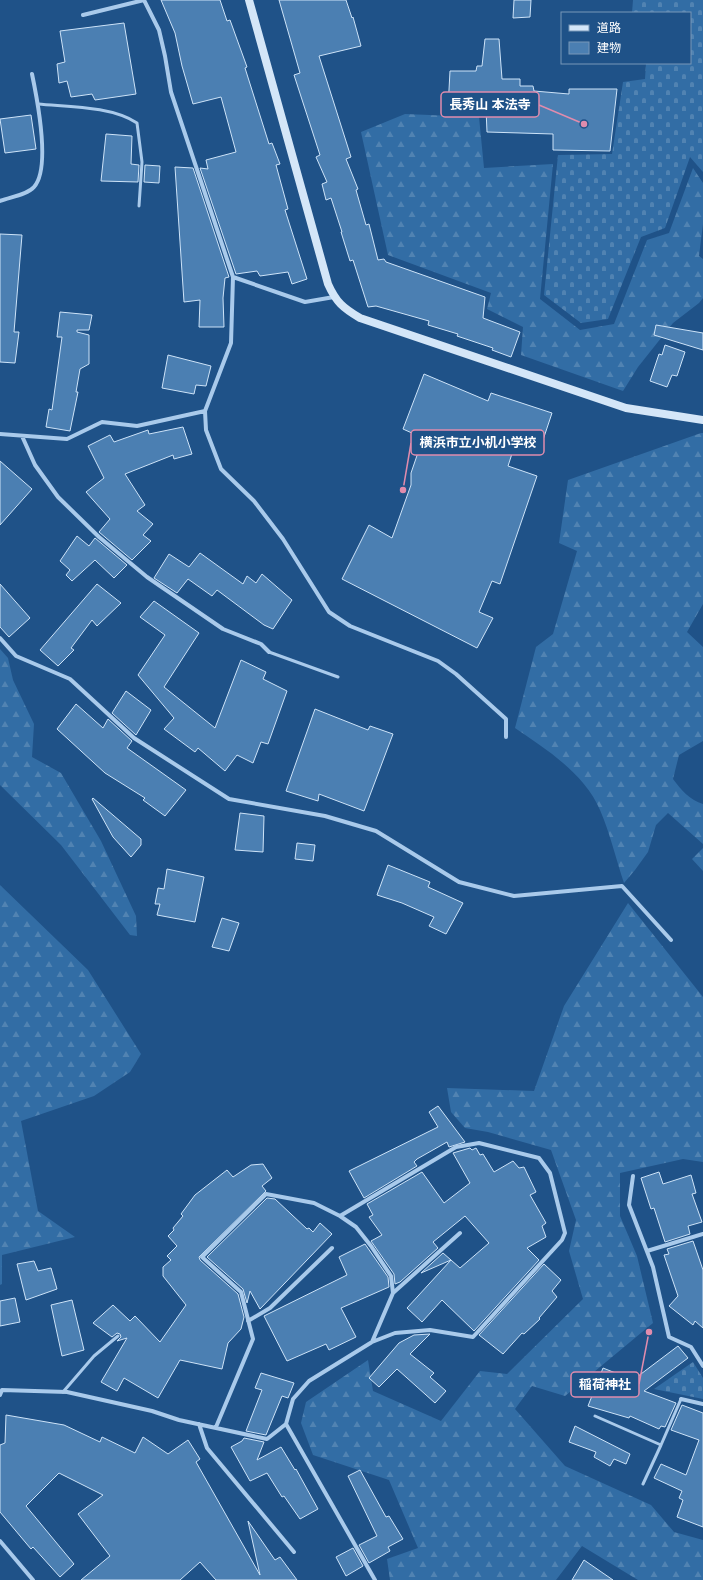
<svg xmlns="http://www.w3.org/2000/svg" width="703" height="1580" viewBox="0 0 703 1580" font-family="'Work Sans','Noto Sans JP',sans-serif">
<style>
.forest{fill:url(#forest-firs)}
.cemetery{fill:url(#cemetery-stones)}
.building{fill:#4b7fb2;stroke:#cde3f8}
.lines{fill:none;stroke-linecap:round;stroke-linejoin:round}
.lane{stroke:#a9caeb;stroke-width:3}
.street{stroke:#a9caeb;stroke-width:4}
.secondary{stroke:#d4e6f8;stroke-width:8}
.leader{fill:none;stroke:#e08cad;stroke-width:1.5}
.callout-dot{fill:#e08cad;stroke:#1f5288;stroke-width:1.5}
.callout{fill:#1f5288;stroke:#e08cad;stroke-width:1.5}
.callout-label{font-size:13px;text-anchor:middle;font-weight:bold;fill:#fff}
</style>
<defs>
<pattern id="forest-firs" width="22" height="20" patternUnits="userSpaceOnUse"><rect width="22" height="20" fill="#326da5"/><path d="M5 1l3.5 6h-7zM16 11l3.5 6h-7z" fill="#5183b2"/></pattern>
<pattern id="cemetery-stones" width="16" height="16" patternUnits="userSpaceOnUse"><rect width="16" height="16" fill="#326da5"/><path d="M2 7V4a2 2 0 0 1 4 0v3zM10 15v-3a2 2 0 0 1 4 0v3z" fill="#5183b2"/></pattern>
</defs>
<rect width="100%" height="100%" fill="#1f5288"/>
<path class="forest" d="M405,114l74,3 5,51 69,-4 -13,135 40,31 34,-6 33,-84 22,-7 24,-65 10,15v41l-4,32 4,3v39l-4,5 -26,20 -35,44 -15,24 -102,-36 2,-28 -36,-18 4,-16 -103,-38 -27,-123z
M701,433h2v171l-16,28 16,15v94l-24,14 -6,24c8,11 17,21 30,25v40l-35,-31 -12,12 -8,27 -13,18 -11,13c-8,-24 -14,-50 -24,-73 -15,-36 -54,-61 -85,-82l21,-81 17,-13 24,-83 -18,-8 9,-63z
M0,649l8,9 5,22 21,44 -2,33 29,16 17,29 23,39 35,75 1,20 -7,-1 -69,-90 -61,-60z
M703,848v23l-11,-12z
M0,885l88,85 53,84 -11,18 -36,24 -73,25 17,90 37,26 -73,18v29l-2,1z
M628,903l75,94v165l-20,-3 -63,14v43l17,40 16,67 -88,73 -33,-10 -17,23 50,57 86,39 23,27 29,8v40h-65l-56,-34 -26,34h-166l-3,-21 31,-11 -29,-68 -76,-25 -12,-32 5,-21 62,-42 5,31 68,30 39,-50 27,3 76,-75 -14,-48 7,-31 -25,-70 -63,-18 -23,-4 -14,-16 -4,-24 87,3 30,-85z"/>
<path class="cemetery" d="M633,0h70v172l-13,-15 -25,71 -24,9 -33,82 -27,4 -37,-28 14,-140 54,-1 11,-72 22,-3 1,-16h44v-50h-58z
M693,1362l10,16v21l-49,-10z"/>
<path class="building" d="M161,0h59l7,21 3,-1 17,47 -2,1 24,76 3,-1 8,21 -4,1 12,44 -3,1 22,69 -15,5 -4,-12 -28,4 -3,-5 -21,3 -36,-106 8,1 -2,-9 30,-8 -15,-55 -28,7 -11,-38 -7,-33z
M279,0h67l6,18 1,-1 8,29 -42,10 32,101 -5,2 12,30 -2,1 10,35 3,-1 9,36 6,-1 2,3 99,35 -2,21 37,14 -9,25 -19,-7 1,-2 -36,-12 1,-2 -30,-9 1,-4 -53,-15 -8,1 -15,-47 -3,1 -9,-29h1l-11,-34 -5,2 -4,-16 5,-2 -11,-25 4,-2 -26,-80 6,-2z
M514,0h17l-1,17 -17,1z
M124,23l12,71 -41,6 -3,-6 -21,3 -4,-16 -8,2 -2,-19 8,-2 -5,-31z
M485,39h14l3,40h18v7h13l1,5 35,3v-5h48l-7,62 -57,-1v-16l-66,-2 -1,-23 -38,-1 2,-37h26l1,-5h5z
M31,115l5,34 -31,4 -5,-34z
M106,134l26,2 -1,28 8,1 -1,17 -37,-1z
M145,165l15,1 -1,17 -15,-1z
M175,167l18,1 36,109 -4,1 -2,20 1,29h-25l1,-27 -16,2z
M0,234l22,1 -8,97h5l-4,31 -15,-1z
M60,312l32,3 -3,15h-12v2l12,3v29l-9,5 -4,23h2l-8,39 -24,-4 3,-18 3,1 10,-73h-5z
M656,325l47,8v17l-49,-15z
M665,345l20,7 -8,24 -5,-1 -5,12 -17,-6 9,-27 3,1z
M168,355l43,11 -5,20 -10,-1 -2,9 -32,-6z
M424,374l64,27 3,-8 61,20 -9,27 -24,-8 -11,34 29,10 -37,108 -8,-3 -13,31 14,6 -16,30 -135,-69 27,-54 23,13 19,-53v-12l12,-35 -20,-9z
M183,427l9,27 -18,5 -1,-4 -48,19 20,31 -8,6 16,13 -10,11 8,6 -19,19 -33,-28 11,-13 -24,-27 18,-14 -16,-32 22,-11 4,7 34,-12 1,4z
M0,461l32,28 -32,36z
M77,536l12,10 6,-8 32,27 -13,13 -19,-18 -23,21 -6,-6 4,-5 -10,-9z
M200,553l43,31 4,-8 9,7 6,-9 30,26 -19,29 -9,-4 -47,-35 -5,6 -24,-17 -11,14 -23,-15 15,-24 20,13z
M0,584l30,34 -21,19 -9,-10z
M97,584l24,19 -24,23 -5,-6 -21,28 3,2 -16,16 -18,-16z
M154,601l45,32 -35,54 51,41 26,-68 25,12 -3,7 24,12 -19,53 -7,-2 -8,21 -16,-8 -12,16 -27,-23 -3,4 -31,-23 10,-11 -36,-43 27,-40 -25,-18z
M126,691l25,19 -15,25 -24,-22z
M76,704l27,24 5,-9 24,22 -5,7 59,42 -21,26 -22,-16 2,-2 -40,-25 -48,-44z
M315,709l53,21 2,-4 23,8 -29,77 -45,-17 -1,7 -32,-10z
M93,798l48,41v6l-10,12 -18,-20 -21,-38z
M240,813l24,3 -1,36 -28,-2z
M297,843l18,2 -2,16 -18,-2z
M388,865l42,17 -2,5 35,16 -17,31 -17,-8 5,-9 -32,-14 -25,-8z
M167,869l37,8 -9,45 -38,-7 3,-11h-5l3,-16 6,1z
M222,918l17,5 -10,28 -17,-4z
M438,1106l27,36 -16,5 -2,-5 -30,17 -3,3 3,4 -53,32 -15,-27 89,-44 -9,-15z
M470,1148l2,2 4,-2 4,7 3,-1 11,18 19,-11 6,7 5,-1 12,25 -6,3 16,28 -4,3 4,11 -19,11 12,12 -65,71 -32,-31 -20,22 -15,-14 44,-48 9,8 29,-25 -24,-27 -32,26 5,6 -38,34 -5,2 -1,-10 -23,-33 11,-6 -13,-18 4,-2 -6,-11 55,-32 22,31 26,-20 -17,-30z
M263,1164l9,14 -10,8 4,5 -67,66 1,3 38,34 6,23 -3,12 -13,14 -6,26 -42,-9 -22,38 -34,-20 -7,13 -16,-9 26,-44 -10,3 4,-4 -1,-3 -3,-1 -5,4 -19,-14 20,-18 17,16 5,-5 25,26 26,-37 -23,-29v-9l8,-7 -4,-4 10,-10 -9,-10 6,-6 -1,-2 10,-12 -2,-2 14,-19 32,-25 6,7 18,-12z
M659,1172l4,12 28,-9 5,18 -4,1 10,28 -14,4 2,8 -25,8 -11,-34 -3,1 -10,-31z
M267,1198l8,1 32,30 2,-1 4,4 7,-9 12,11 -72,75 -10,-18 -3,12 -4,-14 -36,-32z
M693,1241l10,29v58l-8,-7 -2,4 -24,-19 9,-10 -14,-41 5,-1 -2,-5z
M365,1244l23,33 1,10 -48,21 15,29 -27,13 -3,-6 -39,17 -23,-45 83,-41 -8,-18z
M443,1253l8,7 -30,13z
M34,1261l4,10 13,-3 6,21 -31,11 -9,-36z
M544,1264l17,16 -9,11 5,6 -18,21 1,1 -16,15 -2,-1 -19,21 -24,-19z
M15,1298l5,24 -20,4v-25z
M72,1300l12,50 -22,6 -11,-51z
M430,1334l-20,20 24,19 -4,4 16,14 -11,12 -38,-34 -18,18 -10,-9 30,-35 15,-8z
M678,1346l10,12 -44,33 32,12 -11,24 -4,-1 -2,3 -29,-13 -1,2 -41,-12 15,-38 30,12z
M261,1373l33,10 -6,15 -6,-2 -16,39 -20,-4 16,-41 -7,-2z
M682,1405l21,8v114l-26,-10 6,-17 -4,-2 3,-7 -28,-13 7,-14 25,11 13,-35 -28,-10z
M6,1415l58,10 36,17 2,-5 33,16 8,-16 25,17 20,-14 12,19 -4,3 64,113 -12,-54 27,39 5,-3 17,23h-81l-16,-18 -20,18h-99l29,-24 -32,-42 25,-19 -44,-22 -33,33 48,58 -14,13 -27,-30 -2,2 -31,-37v-67l5,-2z
M575,1426l55,28 -4,10 -12,-5 -4,7 -16,-9 2,-5 -27,-10z
M244,1438l20,4 -7,18 24,-13 14,23 1,-1 22,40 -18,10 -16,-23 -2,1 -15,-24 -17,8 -19,-34 11,-6z
M360,1470l26,47 3,-1 14,23 -15,8 2,4 -21,12 -10,-18 18,-9 -29,-60z
M353,1548l10,18 -17,10 -10,-19z
M584,1560l29,20h-41z"/>
<g class="lines">
<path class="lane" d="M38,104c31,3 73,2 99,19l5,39 -3,44
M269,652l69,25
M63,1392l31,-36 24,-20
M595,1416l66,29 20,-46
M643,1484l18,-39"/>
<path class="street" d="M0,201c10,-4 27,-6 34,-14 17,-19 3,-89 -2,-113
M233,277l72,25 29,-5
M205,411l1,19 15,39 33,32 29,38 46,73 21,14 88,35 18,13 50,45v18
M0,434l67,5 35,-17 35,4 68,-15 26,-68 2,-66 -62,-185 -6,-36 -6,-26 -15,-30 -61,15
M22,436l13,29 23,32 41,40 48,40 76,52 38,15 8,8
M0,638l16,18 54,23 64,59 95,61 96,17 51,15 83,51 55,14 108,-10 49,54
M633,1176l-4,29 24,62 16,70 22,10 12,19
M647,1251l56,-17
M393,1293l67,-60
M248,1321l22,-13 62,-60
M0,1395l2,-5 65,2 85,19 27,9 88,19 19,-15 7,-25 16,-18 63,-39 23,-9 35,-3 43,7 89,-97 3,-7 -15,-60 -11,-15 -60,-15 -23,4 -116,69 16,11 15,19 20,30 2,17 -21,49
M681,1399l22,5
M199,1424l8,24 87,104
M286,1424l89,156
M216,1427l37,-88 -12,-47 -39,-35 64,-63 48,9 26,13
M0,1541l33,39"/>
<path class="secondary" d="M249,0l79,284c8,18 15,24 32,34l266,90 77,12"/>
</g>
<path class="leader" d="M584 124L539 105M403 490L411 443M649 1332L639 1384"/>
<g class="callout-dot">
<circle cx="584" cy="124" r="4"/>
<circle cx="403" cy="490" r="4"/>
<circle cx="649" cy="1332" r="4"/>
</g>
<g class="callout">
<rect x="441" y="92" width="98" height="25" rx="4"/>
<rect x="411" y="430" width="133" height="25" rx="4"/>
<rect x="571" y="1372" width="68" height="25" rx="4"/>
</g>
<g class="callout-label">
<text x="490" y="109">長秀山 本法寺</text>
<text x="478" y="447">横浜市立小机小学校</text>
<text x="605" y="1389">稲荷神社</text>
</g>
<rect x="561" y="12" width="130" height="52" fill="#1f5288" stroke="#7997b8"/>
<rect x="569" y="25" width="20" height="6" fill="#d4e6f8" stroke="#7997b8"/>
<text x="597" y="32" font-size="12" fill="#ffffff">道路</text>
<rect x="569" y="42" width="20" height="12" fill="#4b7fb2" stroke="#7997b8"/>
<text x="597" y="52" font-size="12" fill="#ffffff">建物</text>
</svg>
